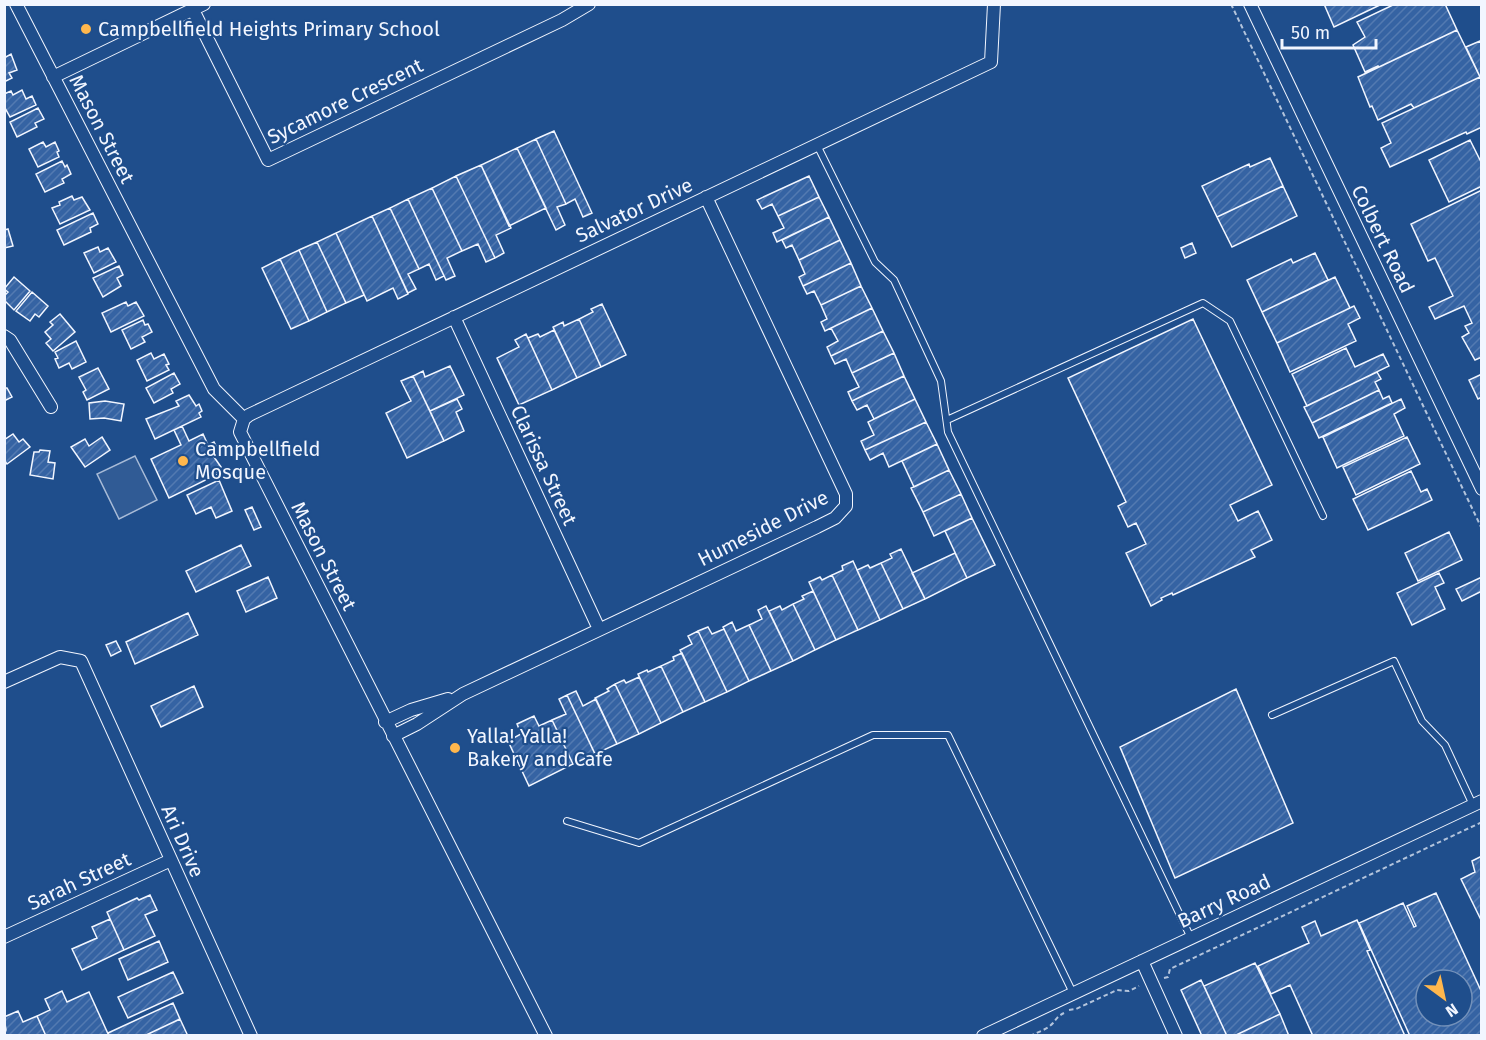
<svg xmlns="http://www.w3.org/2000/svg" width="1486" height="1040" viewBox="0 0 1486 1040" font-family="'Fira Sans',sans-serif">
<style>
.parking{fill:#305b95;stroke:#a8bbd7;stroke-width:1.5}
.building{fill:url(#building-hatch);stroke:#f2f6ff;stroke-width:1.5;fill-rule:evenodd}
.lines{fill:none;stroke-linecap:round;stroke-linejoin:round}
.lane-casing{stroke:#f2f6ff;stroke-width:8}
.street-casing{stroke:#f2f6ff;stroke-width:14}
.path{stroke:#b3c4dc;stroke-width:2;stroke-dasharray:4.5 3;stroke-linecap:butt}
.lane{stroke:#1f4e8c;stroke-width:6}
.street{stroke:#1f4e8c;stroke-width:12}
.poi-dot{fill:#ffb74d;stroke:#1f4e8c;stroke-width:2}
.labels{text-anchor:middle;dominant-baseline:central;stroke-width:4.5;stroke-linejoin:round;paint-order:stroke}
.poi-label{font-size:20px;fill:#f2f6ff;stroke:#1f4e8c;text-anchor:start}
.street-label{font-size:20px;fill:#f2f6ff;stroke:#1f4e8c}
</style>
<defs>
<pattern id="building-hatch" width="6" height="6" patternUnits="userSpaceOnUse" patternTransform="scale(1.5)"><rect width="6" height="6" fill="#3563a3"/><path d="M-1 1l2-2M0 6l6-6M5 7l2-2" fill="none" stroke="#537ab1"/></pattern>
</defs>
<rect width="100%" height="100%" fill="#1f4e8c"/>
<path class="parking" d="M135,456l22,44 -38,19 -22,-45z"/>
<path class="building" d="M1324,4h58l-48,23z
M1395,4h50l12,26 -78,37 -1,-1 -13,6 -12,-27 12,-8 -8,-15z
M1457,30l23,47 -66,31 -3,-4 -33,16 -6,-14 -2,1 -12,-30z
M1480,41l2,4v36l-16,-34z
M11,54l6,16 -8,3 3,5 -8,4v-24z
M1480,77l2,4v46l-15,7 -1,-2 -76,35 -9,-19 10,-5 -9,-20z
M22,90l4,9 6,-3 4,9 -26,12 -6,-11v-12l7,-3 2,4z
M38,108l6,11 -9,4 2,4 -20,10 -7,-15z
M554,131l38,82 -9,4 -8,-18 -9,5 -30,-65z
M536,139l30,65 -9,3 8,18 -9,5 -39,-82z
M1470,140l12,24v22l-33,16 -20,-42z
M43,142l3,5 9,-5 4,9 -2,1 2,5 -21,10 -9,-18z
M517,148l29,60 -37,18 -28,-61z
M1270,158l13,28 -66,31 -15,-31 47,-22 1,3z
M62,161l3,6 2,-2 4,9 -9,5 2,4 -19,9 -9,-18z
M481,165l30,63 -15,7 8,18 -9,5 -39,-82z
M456,176l39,82 -9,4 -8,-18 -16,7 -30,-63z
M809,176l10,21 -41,19 -6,-12 -10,5 -5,-9z
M1283,186l14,30 -65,31 -15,-30z
M432,188l30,63 -15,7 8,18 -9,4 -38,-81z
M1482,190v167l-7,3 -13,-23 7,-4 -4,-7 7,-3 -8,-17 -29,13 -6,-12 24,-11 -18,-38 -7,3 -17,-37z
M72,196l2,4 8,-3 8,13 -30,14 -8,-16 8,-3 -1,-3z
M819,197l10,20 -52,25 -4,-9 11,-5 -6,-12z
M408,199l36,77 -8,4 -7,-16 -10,5 -29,-61z
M390,208l29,61 -11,5 8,15 -8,4 -36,-77z
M93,213l5,11 -8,4 1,4 -27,13 -7,-15z
M372,216l36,78 -10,5 -5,-11 -26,13 -31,-68z
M829,217l11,23 -41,20 -7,-15 -6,3 -4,-8z
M8,229l5,17 -9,2v-18z
M336,233l28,62 -18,8 -29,-61z
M840,240l11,23 -48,23 -4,-9 6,-3 -6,-14z
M317,242l29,61 -19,9 -28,-62z
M1192,243l4,10 -11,5 -4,-10z
M98,247l2,5 8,-4 8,14 -22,11 -10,-20z
M299,250l28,62 -18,9 -29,-62z
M1315,253l13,27 -66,32 -15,-32 44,-21 2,4z
M280,259l29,62 -18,8 -29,-61z
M851,263l10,23 -40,19 -7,-14 -7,3 -4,-8z
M119,266l4,9 -6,3 4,8 -18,11 -10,-19z
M14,277l16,14 -16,19 -10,-10v-4l4,-4 -4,-3z
M1335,277l15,31 -73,35 -15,-31z
M861,286l11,22 -47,23 -4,-9 6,-3 -6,-14z
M32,292l16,14 -9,11 -4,-3 -5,7 -14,-10z
M126,302l2,4 8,-4 8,14 -33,16 -9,-19z
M602,304l24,51 -25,12 -22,-48 14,-7 -2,-3z
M1354,306l6,12 -12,6 8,17 -66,31 -13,-29z
M872,308l11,23 -52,25 -4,-9 11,-6 -7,-13z
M60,314l15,18 -22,19 -7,-8 5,-4 -6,-7 8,-7 -3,-3z
M579,319l22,48 -24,11 -24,-51 10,-5 1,4z
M1193,319l79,166 -42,20 8,16 20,-10 14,29 -21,10 4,7 -82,38 -1,-2 -11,5 1,2 -11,6 -25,-53 20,-9 -10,-21 -8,4 -10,-21 8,-4 -58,-124z
M143,320l2,5 3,-1 4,8 -10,5 3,5 -14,7 -9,-19z
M554,330l23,48 -25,12 -24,-52 10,-4 2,3z
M883,331l11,22 -42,20 -6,-14 -11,5 -4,-8z
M526,334l26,56 -33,15 -22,-47 22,-11 -4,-7z
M76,341l10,21 -14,7 -3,-6 -10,5 -4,-9 3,-1 -3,-6z
M1346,348l9,19 28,-13 6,12 -82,40 -15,-32z
M151,353l3,6 10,-5 5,10 -3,1 3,5 -22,11 -10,-21z
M894,353l10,23 -52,25 -4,-9 11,-5 -7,-14z
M450,366l14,29 -34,16 -17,-35 10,-5 2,6z
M98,368l11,21 -22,11 -4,-8 3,-2 -7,-13z
M1377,372l4,7 -6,3 4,8 -67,33 -8,-16z
M174,373l6,11 -9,5 2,4 -19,10 -8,-15z
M1482,374v23l-4,2 -9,-19z
M413,376l31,65 -37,17 -21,-45 25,-12 -10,-20z
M904,376l11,23 -41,20 -7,-14 -10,5 -5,-9z
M4,388h3l5,9 -8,4z
M1379,390l4,9 6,-3 3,7 -73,35 -7,-15z
M189,395l7,11 3,-2 3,7 -3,2 2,4 -46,22 -9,-20 33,-13 -3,-5z
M457,399l5,10 -6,3 8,19 -20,10 -14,-30z
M915,399l11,23 -61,28 -4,-9 13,-6 -6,-13z
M1401,399l4,9 -11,6 10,22 -67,32 -14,-31z
M105,401l19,3 -3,17 -17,-3 -14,1 -1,-16z
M926,422l11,22 -48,23 -6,-14 -13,7 -5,-10z
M182,426l7,15 14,-7 5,11 6,-3 6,12 -6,3 7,10 -5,2 2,5 -49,24 -18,-39 30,-14 -7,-15z
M13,434l6,8 4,-3 7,8 -23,17 -3,-4v-20z
M102,437l8,13 -25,17 -14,-20 14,-8 4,7z
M1407,437l13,27 -64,31 -13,-28z
M937,444l12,26 -35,17 -12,-26z
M40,450l10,1 -2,11 7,1 -2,16 -23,-4 4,-23h5z
M949,470l12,24 -38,18 -12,-24z
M1411,471l10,21 6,-3 5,11 -64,30 -15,-31z
M219,480l13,31 -16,7 -5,-11 -15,7 -9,-19z
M961,494l11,24 -38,18 -11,-24z
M252,507l9,20 -7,3 -9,-20z
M972,518l23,47 -28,13 -22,-47z
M1449,532l13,28 -44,21 -13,-28z
M241,545l10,21 -55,26 -10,-21z
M901,549l24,50 -22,10 -22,-46 11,-5 -2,-4z
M955,553l12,25 -42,21 -13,-26z
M853,561l27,59 -22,10 -26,-55 11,-5 -1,-4z
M881,563l22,46 -23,11 -23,-50 11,-5 2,3z
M1439,573l5,10 -9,4 10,22 -33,16 -15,-32z
M832,575l26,55 -22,10 -27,-58 11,-5 2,3z
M268,577l9,21 -31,14 -9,-21z
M1482,577v14l-20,10 -6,-12z
M813,591l23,49 -21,10 -22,-46 11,-5 -2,-3z
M793,604l22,46 -22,11 -24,-50 11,-5 2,4z
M766,606l27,55 -22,10 -22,-46 13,-6 -4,-9z
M188,613l10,22 -63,29 -9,-22z
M732,622l4,9 13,-6 22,46 -22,10 -26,-54z
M708,627l4,7 12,-5 25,52 -22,11 -29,-61z
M698,631l29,61 -22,10 -25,-52 12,-6 -4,-8z
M116,641l5,10 -10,5 -5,-11z
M682,653l23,49 -22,10 -22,-46 13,-6 -1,-3z
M661,666l22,46 -22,11 -23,-49 9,-4 1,2z
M639,677l22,46 -22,11 -24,-50 9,-4 2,3z
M615,684l24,50 -22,10 -22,-46 14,-7 -2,-2z
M194,686l9,21 -42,20 -10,-21z
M1236,689l57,134 -118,55 -55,-131z
M576,691l7,15 13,-7 21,45 -22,10 -28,-59z
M567,695l28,59 -22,10 -21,-44 14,-6 -7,-15z
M534,716l5,10 13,-6 21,44 -44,22 -21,-45 13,-7 -4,-10z
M1482,856v66l-21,-43 14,-7 -3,-11z
M1436,893l46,100v43h-72l-51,-113 44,-20 11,24 2,-1 -9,-20zM1426,980h36v36h-36z
M150,895l7,15 -12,5 10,21 -31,14 -17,-38 30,-14 2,2z
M110,919l14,31 -42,20 -10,-21 25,-11 -5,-11z
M1357,920l13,30 -3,1 38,85h-92l-23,-51 -19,9 -13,-28 51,-23 -7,-16 13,-6 6,15z
M159,941l9,21 -40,18 -9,-21z
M1255,963l25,51 -46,22h-7l-23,-50z
M173,972l10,21 -55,25 -10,-21z
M1201,980l26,56h-25l-21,-46z
M62,991l5,11 22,-10 20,44h-63l-9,-20 13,-6 -5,-11z
M173,1003l7,16 -36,17h-35l-1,-3z
M18,1011l5,11 14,-6 9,20h-42l2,-6 -2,-13z
M1280,1014l9,22h-55z
M180,1019l7,15 -2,2h-41z"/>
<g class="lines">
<g class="lane-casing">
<path id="lane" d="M817,145l58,117 19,18 47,101 7,51 243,506
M947,420l256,-117 27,18 93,195
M1272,715l122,-54 28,60 23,24 28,60
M567,821l72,22 234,-108h75l125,258"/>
</g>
<g class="street-casing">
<path id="street" d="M16,4l198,385 30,30
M1250,4l232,485
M193,10l75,150 294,-140 27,-16
M53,77l151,-73
M454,317l145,312
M4,336l6,4 41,67
M244,419l5,-4 21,-10 721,-343 3,-58
M244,419l-4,13 306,604
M4,682l56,-25 21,4 170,375
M385,722l26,-12 37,-11
M393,736l24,-12 46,-30 354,-167 18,-9 11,-12v-12l-140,-297
M4,937l167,-77
M1142,961l34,75
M983,1036l499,-235"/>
</g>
<path class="path" d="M1231,4l251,525
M1164,978l4,-1 2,-8 312,-147
M1069,1010l7,-1 41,-19 12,1 10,-5
M1030,1036c8,-4 18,-7 23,-13 4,-5 5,-7 11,-10"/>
<use href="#lane" class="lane"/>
<use href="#street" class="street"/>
</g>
<g class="poi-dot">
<circle cx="86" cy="29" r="6"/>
<circle cx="183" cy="461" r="6"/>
<circle cx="455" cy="748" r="6"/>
</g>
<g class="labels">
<g class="poi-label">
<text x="98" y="29">Campbellfield Heights Primary School</text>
<text x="195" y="449">Campbellfield<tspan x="195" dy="23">Mosque</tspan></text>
<text x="467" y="736">Yalla! Yalla!<tspan x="467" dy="23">Bakery and Cafe</tspan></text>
</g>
<g class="street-label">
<text transform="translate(345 101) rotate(-26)">Sycamore Crescent</text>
<text transform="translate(102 129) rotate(63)">Mason Street</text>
<text transform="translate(634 210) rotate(-25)">Salvator Drive</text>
<text transform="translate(1383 239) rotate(64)">Colbert Road</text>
<text transform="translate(544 465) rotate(65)">Clarissa Street</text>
<text transform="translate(763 528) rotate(-27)">Humeside Drive</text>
<text transform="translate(324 556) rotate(63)">Mason Street</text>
<text transform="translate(183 841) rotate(66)">Ari Drive</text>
<text transform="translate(79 881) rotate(-25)">Sarah Street</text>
<text transform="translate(1224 901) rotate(-25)">Barry Road</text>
</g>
</g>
<rect width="1486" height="1040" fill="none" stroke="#f2f6ff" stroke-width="12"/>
<g transform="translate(1444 998) rotate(147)"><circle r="28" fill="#1f4e8c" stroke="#7391ba" stroke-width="1.5"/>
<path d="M0-4.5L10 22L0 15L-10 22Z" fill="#ffb74d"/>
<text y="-9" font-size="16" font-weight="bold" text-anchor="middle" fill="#f2f6ff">N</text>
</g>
<path d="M1282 39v9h94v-9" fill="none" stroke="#f2f6ff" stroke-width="3"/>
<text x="1291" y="39" font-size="18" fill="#f2f6ff" stroke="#1f4e8c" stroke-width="4.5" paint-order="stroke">50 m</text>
</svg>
